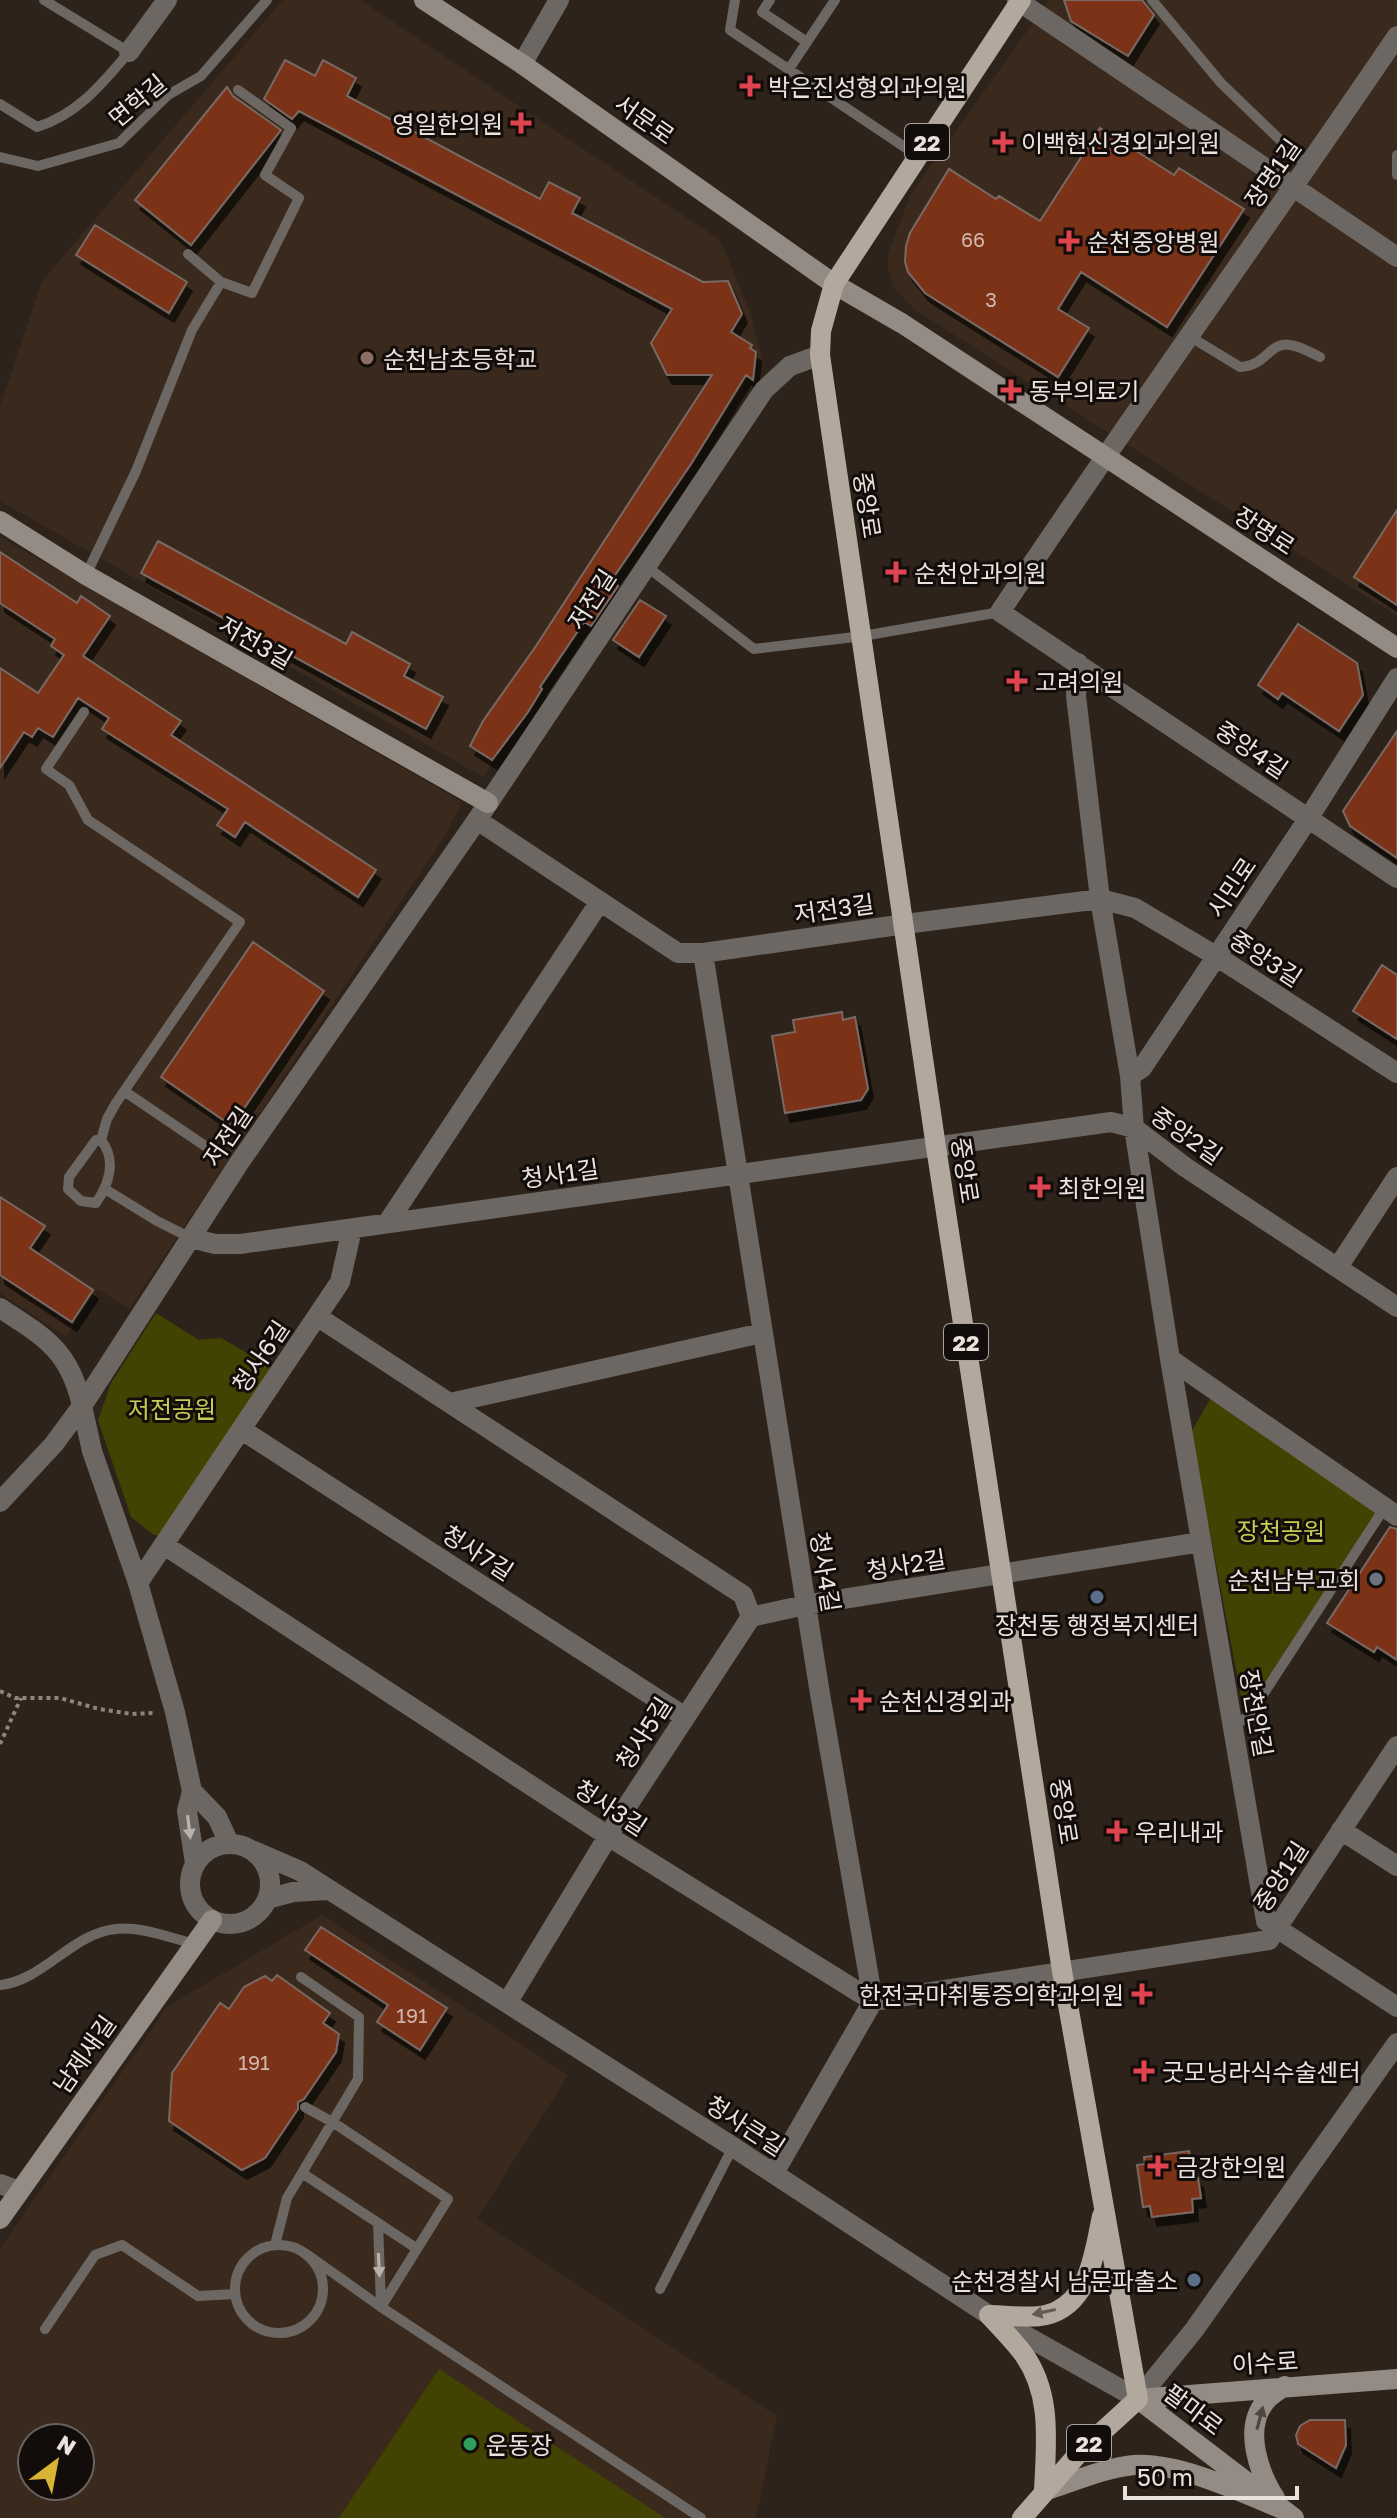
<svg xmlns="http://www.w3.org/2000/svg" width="1397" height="2518" viewBox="0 0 1397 2518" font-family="'Golos Text','Noto Sans KR',sans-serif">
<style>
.built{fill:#3a2a1d;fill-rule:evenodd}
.green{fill:#424302}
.building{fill:#7b3019;stroke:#796964;stroke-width:2;filter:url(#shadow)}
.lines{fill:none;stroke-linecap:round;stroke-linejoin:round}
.path{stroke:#8e857e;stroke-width:4;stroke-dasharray:4 4;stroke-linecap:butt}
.lane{stroke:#6c6762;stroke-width:10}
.street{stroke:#6c6762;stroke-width:20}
.secondary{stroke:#948b84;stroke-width:20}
.primary{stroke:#b3a89e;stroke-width:20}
.oneway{fill:#b8b1ac}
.oneway2{fill:#625a54}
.oneway3{fill:#4c4641}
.health-dot{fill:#e0444e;stroke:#120d0a;stroke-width:3}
.education-dot{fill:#8d6e63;stroke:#120d0a;stroke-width:3}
.worship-dot{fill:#6b7280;stroke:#120d0a;stroke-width:3}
.service-dot{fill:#5c6f8a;stroke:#120d0a;stroke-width:3}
.leisure-dot{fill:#2e9e5b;stroke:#120d0a;stroke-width:3}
.labels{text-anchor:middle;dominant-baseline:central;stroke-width:6;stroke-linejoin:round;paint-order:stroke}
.number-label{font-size:20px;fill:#ceb6ac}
.shield{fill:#120d0a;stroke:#a9a29e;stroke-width:2}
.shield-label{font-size:22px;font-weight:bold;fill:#eae2dd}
.poi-label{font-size:24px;fill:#eae2dd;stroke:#120d0a;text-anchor:start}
.street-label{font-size:24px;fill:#eae2dd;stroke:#120d0a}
.park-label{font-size:24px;fill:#c8ca54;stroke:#120d0a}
</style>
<defs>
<filter id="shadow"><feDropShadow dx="5" dy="9" stdDeviation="0" flood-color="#0009"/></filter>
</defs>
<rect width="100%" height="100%" fill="#2d231a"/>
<path class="built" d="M283,0h77l360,240 30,71 12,48 -279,418 -483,-276v-95l42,-125z
M1049,0h348v616l-482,-306 -22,-23 -5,-18v-16l23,-59z
M0,537l462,265 -19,37 -314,470 -31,-20 -32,48 -66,-44z
M322,1915l246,160 -91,144 300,197 -21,102h-756v-269l167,-242zM32,2438h48v48h-48z"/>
<path class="green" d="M156,1313l43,27 22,-2 55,32 -113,166 -9,-1 -23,-18 -33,-97 13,-37z
M1211,1398l167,111 -122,187 -14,5 -51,-269z
M439,2369l226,149h-326z"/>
<path class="building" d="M1064,0h78l12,15 -26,41 -57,-35z
M285,60l30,16 8,-16 33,18 -9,18 193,103 9,-17 31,16 -8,15 131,69 25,-1 14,33 -11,18 21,13 -2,3 6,4 -3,28 -7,-5 -55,89 -80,117 7,5 -27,40 -7,-4 -44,65 2,2 -14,23 -36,48 -22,-14 13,-25 53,-75 176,-271h-45l-16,-32 21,-34 -373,-198 -7,8 -28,-20z
M227,87l6,9 48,34 -90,115 -56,-45z
M1100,128l74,47 5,-7 65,41 -77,118 -86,-55 -23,37 31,19 -31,49 -133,-84 -17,-21 -3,-10 1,-16 4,-13 39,-64 47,30 3,-3 41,25z
M95,225l92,57 -18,31 -93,-58z
M1397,510v95l-43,-28z
M158,541l188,103 6,-12 58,32 -6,12 39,21 -17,32 -285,-156z
M0,552l77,51 4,-7 29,20 -27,40 98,65 -10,14 205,135 -18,27 -113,-75 -10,15 -18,-12 11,-16 -126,-80 7,-11 -31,-20 -25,39 -15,-9 -6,9 -8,-5 -24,36v-100l38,25 26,-38 -13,-9 4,-7 -55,-36z
M640,600l26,16 -27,41 -26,-17z
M1298,624l59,39 6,32 -24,36 -57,-38 -4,6 -20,-14z
M1397,731v127l-47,-32 -7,-15z
M253,942l71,49 -92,135 -71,-49z
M1382,965l15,10v64l-44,-28z
M842,1012l1,8 12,-3 13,72 -7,11 -76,13 -13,-77 23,-4 -2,-12z
M0,1197l45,29 -15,22 63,42 -21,32 -72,-47z
M1390,1527l7,2v131l-20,-13 -3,5 -47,-29z
M321,1927l126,81 -27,42 -43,-28 11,-17 -83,-55z
M277,1975l53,38 -7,10 16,11 -3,18 -32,47 -6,3v7l-33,49 -23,12 -73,-49 3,-48 48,-70 9,6 15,-22 21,-11 7,5z
M1189,2151l4,27h5l3,20 -9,1 1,13 -41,5 -2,-11 -7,1 -6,-42 8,-1 -1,-7z
M1310,2420h35l1,25 -10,23 -38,-24 -2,-9 4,-9z"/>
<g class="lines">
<path class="path" d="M0,1691l15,7h45l39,11 33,5 21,-1
M0,1744l21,-46"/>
<path class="lane" d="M735,0l-5,30 188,126
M770,0l-8,12 45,30
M1152,0l69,83 87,84
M789,69l46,-69
M0,104l37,23c41,-13 65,-43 92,-75l-85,-52
M1397,155v20
M0,157l38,9 81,-23 49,-48 33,-19 66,-76
M221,282l31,11 47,-95 -34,-23 26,-47 -53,-38
M1189,336l51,31c25,0 30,-26 50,-22 10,1 21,8 30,12
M646,566l108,83 109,-13 137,-24
M86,575l50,-104 56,-141 29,-48 -33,-28
M84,712l-38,57 23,16 19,35 152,102 -124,181 -9,16 -6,21
M124,1091l90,61
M96,1140h5c16,20 8,44 -5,63l-15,-2 -13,-12 1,-12z
M105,1189l52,32 34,17
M1233,1728l18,-15 134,-206
M0,1985c43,-4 72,-52 116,-56 25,-3 54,9 79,15
M305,2107l29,16 114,76 -67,108
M302,2173l114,75
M378,2223l3,82
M235 2289a44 44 0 1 1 88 0a44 44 0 1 1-88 0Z
M275,2245l12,-47 71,-119 1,-62 -58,-40
M305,2253l76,54 320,211
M660,2289l73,-142
M45,2329l50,-74 27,-10 76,51 37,-2"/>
<path class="street" d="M1017,0l380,257
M1397,36c-131,193 -268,382 -397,576l397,266
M129,52l38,-52
M522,64l37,-64
M1078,663l-2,33 24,203 30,177
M1397,678l-89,141 -166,249 -12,8 4,52 36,231 96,562 131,86
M477,820l201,133h25l202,-29 195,-25 35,9 81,48 181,117
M703,953l117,741 53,307 -99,172
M388,1222l211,-319
M191,1238l24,6h25l871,-122 23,6 51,39 212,140
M1338,1267l59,-90
M0,1308c45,29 70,43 82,98l-28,38 -54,58
M318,1317l425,278 8,22
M1170,1359l227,157
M450,1403l312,-70
M242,1430l443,287
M164,1545l444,291 265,165 396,-61 128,-194
M138,1583l202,-301 12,-53
M751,1617l54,-12 396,-63
M192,1791l25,26 12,26
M1341,1830l56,36
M190 1884a40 40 0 1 1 80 0a40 40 0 1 1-80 0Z
M254,1851l46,20 433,276 256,168 149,84 56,-69 203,-287
M195,1863l-8,-52 5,-20 -17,-79 -37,-129 -46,-132 -10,-45 157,-243 238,-343 287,-430 26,-24 30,-11
M267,1899l26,-7 34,-2
M507,2003l111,-183 133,-203
M0,2184l19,7"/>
<path class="secondary" d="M424,0l98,64 312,220 69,40 494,324
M0,521l86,54 402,228
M0,2219l212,-299
M1138,2399l259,-20
M1138,2399l156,119
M1044,2491c29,-9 60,-23 90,-26 45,-3 107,27 148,44
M1275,2498c-16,-25 -32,-69 -10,-96 5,-7 13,-11 20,-16"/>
<path class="primary" d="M1021,0l-187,284 -13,47 -1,24 116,792 126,824 76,428 -59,54 -57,65
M1044,2491c2,-48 9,-98 -22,-139 -10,-13 -22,-25 -33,-37 18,0 41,4 57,0 44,-11 48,-62 56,-99"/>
</g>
<defs><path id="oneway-solid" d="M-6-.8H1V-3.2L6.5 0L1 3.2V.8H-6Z" transform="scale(2)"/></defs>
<g class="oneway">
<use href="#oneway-solid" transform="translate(189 1827) rotate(83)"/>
<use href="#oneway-solid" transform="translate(379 2265) rotate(87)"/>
</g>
<use class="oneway2" href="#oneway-solid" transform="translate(1044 2312) rotate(168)"/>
<use class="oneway3" href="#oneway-solid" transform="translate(1260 2418) rotate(-75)"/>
<g class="health-dot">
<path d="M746 74h8v8h8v8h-8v8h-8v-8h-8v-8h8z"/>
<path d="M517 111h8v8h8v8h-8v8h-8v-8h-8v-8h8z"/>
<path d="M999 130h8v8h8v8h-8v8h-8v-8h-8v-8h8z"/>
<path d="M1065 229h8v8h8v8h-8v8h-8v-8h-8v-8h8z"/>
<path d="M1007 378h8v8h8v8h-8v8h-8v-8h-8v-8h8z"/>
<path d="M892 560h8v8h8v8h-8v8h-8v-8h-8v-8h8z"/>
<path d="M1013 669h8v8h8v8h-8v8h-8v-8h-8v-8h8z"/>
<path d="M1036 1175h8v8h8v8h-8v8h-8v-8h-8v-8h8z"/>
<path d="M857 1688h8v8h8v8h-8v8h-8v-8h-8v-8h8z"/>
<path d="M1113 1819h8v8h8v8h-8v8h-8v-8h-8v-8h8z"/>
<path d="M1138 1982h8v8h8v8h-8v8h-8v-8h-8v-8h8z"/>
<path d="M1140 2059h8v8h8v8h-8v8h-8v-8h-8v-8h8z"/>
<path d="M1154 2154h8v8h8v8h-8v8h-8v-8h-8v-8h8z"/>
</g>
<circle class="education-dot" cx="367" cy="358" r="8"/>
<circle class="worship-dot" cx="1376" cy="1579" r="8"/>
<g class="service-dot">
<circle cx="1097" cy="1597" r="8"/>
<circle cx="1194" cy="2280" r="8"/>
</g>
<circle class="leisure-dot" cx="470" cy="2444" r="8"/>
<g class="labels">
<g class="number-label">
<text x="973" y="239">66</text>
<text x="991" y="299">3</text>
<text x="412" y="2015">191</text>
<text x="254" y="2062">191</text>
</g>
<g class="shield">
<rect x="905" y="124" width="44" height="36" rx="6"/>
<rect x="944" y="1324" width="44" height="36" rx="6"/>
<rect x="1067" y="2425" width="44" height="36" rx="6"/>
</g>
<g class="shield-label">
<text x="927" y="142">22</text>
<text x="966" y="1342">22</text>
<text x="1089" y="2443">22</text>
</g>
<g class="poi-label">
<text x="768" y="86">박은진성형외과의원</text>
<text x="503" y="123" text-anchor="end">영일한의원</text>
<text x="1021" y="142">이백현신경외과의원</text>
<text x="1087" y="241">순천중앙병원</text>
<text x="383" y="358">순천남초등학교</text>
<text x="1029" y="390">동부의료기</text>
<text x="914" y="572">순천안과의원</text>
<text x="1035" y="681">고려의원</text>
<text x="1058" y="1187">최한의원</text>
<text x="1360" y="1579" text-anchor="end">순천남부교회</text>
<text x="1097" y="1624" text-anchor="middle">장천동 행정복지센터</text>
<text x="879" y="1700">순천신경외과</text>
<text x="1135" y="1831">우리내과</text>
<text x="1124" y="1994" text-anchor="end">한전국마취통증의학과의원</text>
<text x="1162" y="2071">굿모닝라식수술센터</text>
<text x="1176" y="2166">금강한의원</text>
<text x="1178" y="2280" text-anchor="end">순천경찰서 남문파출소</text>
<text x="486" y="2444">운동장</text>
</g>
<g class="street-label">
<text transform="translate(137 100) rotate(-40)">면학길</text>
<text transform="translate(645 119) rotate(35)">서문로</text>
<text transform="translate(1272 173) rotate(-55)">장명1길</text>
<text transform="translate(868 505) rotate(81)">중앙로</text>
<text transform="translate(1265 530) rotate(33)">장명로</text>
<text transform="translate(591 599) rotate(-57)">저전길</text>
<text transform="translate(256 642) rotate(30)">저전3길</text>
<text transform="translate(1252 749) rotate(34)">중앙4길</text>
<text transform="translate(1231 887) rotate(-56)">시민로</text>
<text transform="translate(834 908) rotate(-8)">저전3길</text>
<text transform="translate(1266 958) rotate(33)">중앙3길</text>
<text transform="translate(1187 1135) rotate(35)">중앙2길</text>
<text transform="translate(227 1136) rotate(-56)">저전길</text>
<text transform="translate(966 1170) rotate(81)">중앙로</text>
<text transform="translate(560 1173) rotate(-8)">청사1길</text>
<text transform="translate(260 1356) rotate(-56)">청사6길</text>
<text transform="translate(478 1552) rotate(33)">청사7길</text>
<text transform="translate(906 1564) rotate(-9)">청사2길</text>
<text transform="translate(826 1572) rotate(81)">청사4길</text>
<text transform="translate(1257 1713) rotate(80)">장천안길</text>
<text transform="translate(643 1733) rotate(-57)">청사5길</text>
<text transform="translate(611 1807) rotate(33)">청사3길</text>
<text transform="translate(1065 1811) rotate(81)">중앙로</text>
<text transform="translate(1280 1876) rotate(-57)">중앙1길</text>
<text transform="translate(84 2054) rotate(-55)">남제새길</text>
<text transform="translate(746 2125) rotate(33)">청사큰길</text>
<text transform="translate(1265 2362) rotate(-4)">이수로</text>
<text transform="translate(1194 2409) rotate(37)">팔마로</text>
</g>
<g class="park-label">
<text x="172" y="1408">저전공원</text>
<text x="1281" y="1530">장천공원</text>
</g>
</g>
<g transform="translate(56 2462) rotate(32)"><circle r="38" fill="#120d0a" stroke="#68625e" stroke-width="2"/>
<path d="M0-6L14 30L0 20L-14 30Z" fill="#d7b434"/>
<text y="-12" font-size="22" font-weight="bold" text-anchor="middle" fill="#eae2dd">N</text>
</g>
<path d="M1125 2486v12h172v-12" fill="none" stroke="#eae2dd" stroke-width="4"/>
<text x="1137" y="2486" font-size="24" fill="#eae2dd" stroke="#120d0a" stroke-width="6" paint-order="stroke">50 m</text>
</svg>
